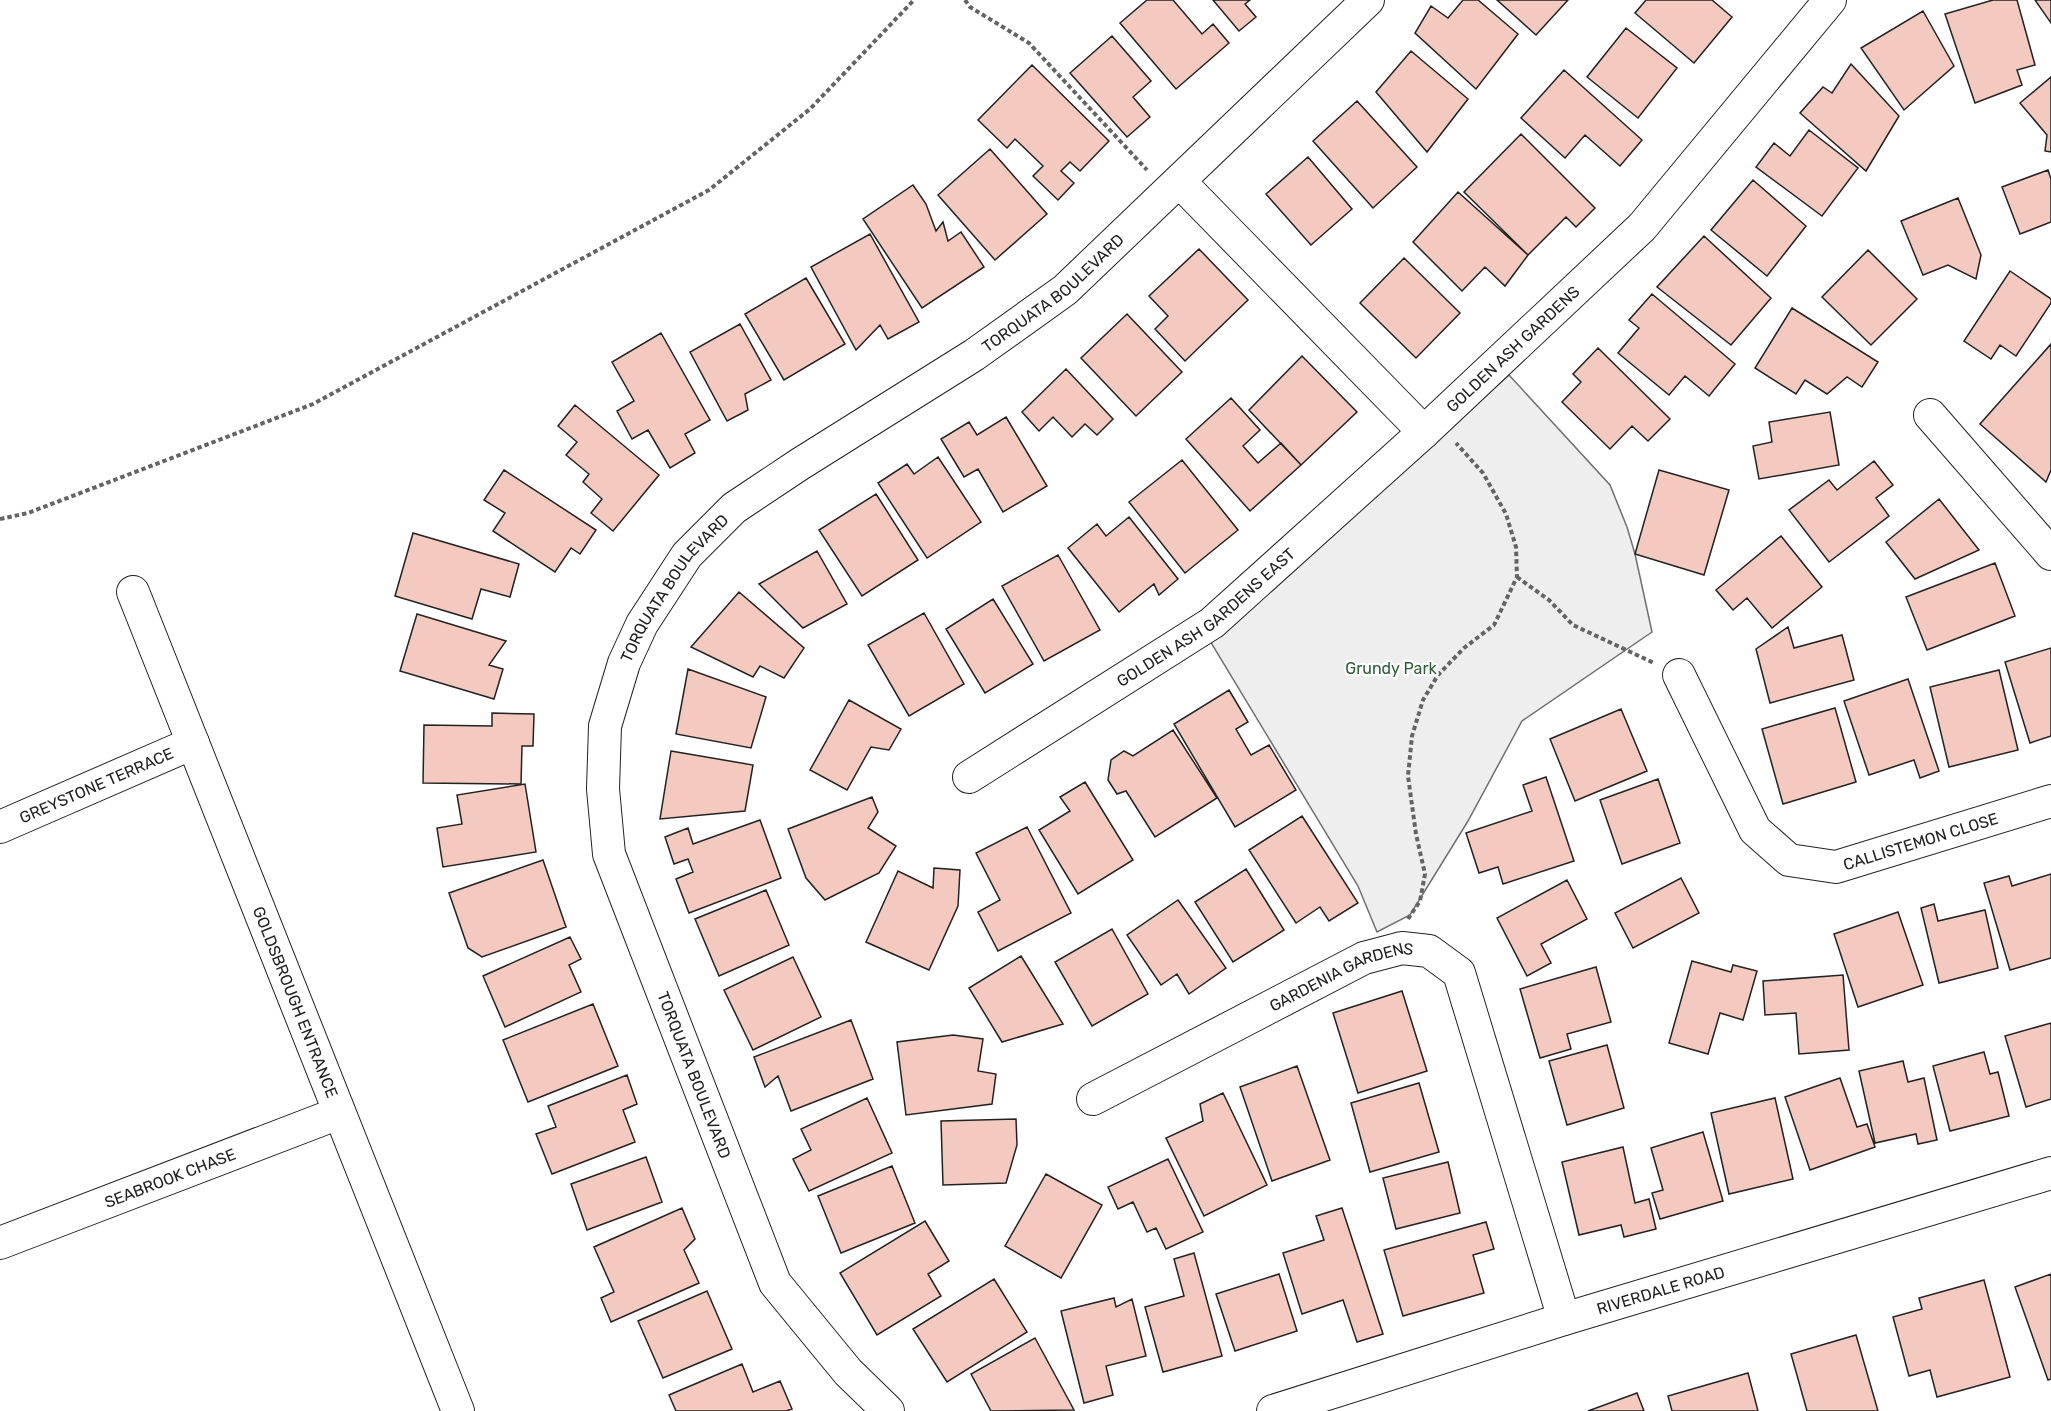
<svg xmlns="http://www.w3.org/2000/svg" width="2051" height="1411" viewBox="0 0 2051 1411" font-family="Rubik,sans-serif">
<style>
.park{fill:#eee;stroke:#6f6f6f;stroke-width:1.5}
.building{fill:#f3c9c0;stroke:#222;stroke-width:1.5}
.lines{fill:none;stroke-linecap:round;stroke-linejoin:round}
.minor-casing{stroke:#222;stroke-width:34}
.path{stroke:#646464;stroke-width:4;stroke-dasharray:4.5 3;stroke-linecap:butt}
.minor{stroke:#fff;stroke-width:32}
.labels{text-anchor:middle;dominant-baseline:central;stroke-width:4.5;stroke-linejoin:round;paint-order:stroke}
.street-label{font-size:16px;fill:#222;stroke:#fff}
.park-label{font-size:16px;fill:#2f5e38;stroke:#fff}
</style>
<rect width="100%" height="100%" fill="#fff"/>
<path class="park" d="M1509,375l101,110 17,42 8,27 17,78 -130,89 -54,100 -58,94 -33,17 -19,-46 -148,-245z"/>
<path class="building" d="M1147,0h26l29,34 11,-10 16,19 -53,46 -56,-66z
M1213,0h37l-5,4 11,13 -17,14z
M1463,0h15l40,34 -42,55 -61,-56 16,-27 17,12z
M1497,0h71l-32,35z
M1646,0h66l20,17 -38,46 -59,-50z
M1993,0h24l18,65 -18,5 5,15 -47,18 -30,-89z
M2035,0h16v23z
M1923,11l31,55 -50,44 -43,-62z
M1626,28l51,40 -39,50 -51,-41z
M1112,36l39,45 -18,16 17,20 -23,20 -57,-64z
M1411,51l57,48 -41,53 -51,-60z
M1851,64l48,52 -33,55 -66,-58 23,-26 9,6z
M1032,65l77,76 -29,30 -10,-9 -9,9 13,12 -16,17 -25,-24 10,-10 -28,-27 -8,9 -29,-28z
M1564,70l78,70 -22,26 -35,-31 -20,23 -44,-40z
M2051,77v75l-6,-1 2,-16 -27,-32z
M1357,101l60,66 -44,41 -60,-67z
M1809,130l49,38 -36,48 -66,-49 18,-24 16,13z
M1521,134l74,74 -19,19 -10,-10 -38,38 -64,-63z
M990,149l57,65 -52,46 -57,-65z
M1308,157l44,52 -41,36 -45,-51z
M2048,170l3,9v43l-31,12 -18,-47z
M1753,180l53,46 -39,50 -56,-46z
M913,185l13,19 10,27 7,-9 5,19 13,-9 23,35 -62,41 -59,-89z
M1458,192l70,63 -23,31 -20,-19 -23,24 -49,-49z
M1958,198l23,57 -5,24 -28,-14 -25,10 -22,-54z
M870,234l49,88 -31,17 -8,-14 -24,25 -45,-83z
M1704,236l67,62 -40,47 -74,-58z
M1199,249l49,51 -63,61 -30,-32 13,-13 -19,-20z
M1868,250l49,49 -46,46 -49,-48z
M1404,258l56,55 -44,45 -56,-55z
M2010,271l41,28v4l-35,53 -16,-11 -9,14 -27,-18z
M806,278l39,66 -61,36 -39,-66z
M1652,294l83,70 -26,32 -24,-20 -16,19 -51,-42 21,-25 -10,-8z
M1792,308l86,54 -16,25 -15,-10 -20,17 -22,-14 -9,14 -41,-26z
M1127,314l55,58 -46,44 -55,-58z
M740,324l31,56 -26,14 3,16 -21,11 -37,-69z
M661,333l49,87 -25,14 10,19 -25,15 -22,-38 -16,9 -15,-28 17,-10 -22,-39z
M2051,344v126l-5,12 -66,-58z
M1598,348l72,71 -22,22 -16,-15 -22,23 -48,-47 19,-20 -8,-8z
M1302,356l55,56 -56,53 -52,-55z
M1066,369l47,50 -16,16 -12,-11 -13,13 -19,-20 -14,14 -17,-19z
M1231,398l29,32 -17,16 15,17 23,-20 20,22 -51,46 -64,-72z
M575,405l84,70 -46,56 -22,-18 11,-14 -19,-17 6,-8 -23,-19 11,-13 -19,-16z
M1830,412l9,53 -80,14 -6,-33 19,-4 -3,-20z
M1006,417l41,69 -44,26 -25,-43 -14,8 -23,-38 28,-17 8,13z
M938,457l43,65 -54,36 -49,-75 29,-19 7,10z
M1182,460l56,70 -53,43 -56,-71z
M1874,461l19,24 -17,13 13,18 -60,46 -40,-52 40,-30 8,10z
M504,470l92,60 -16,24 -9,-6 -16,24 -62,-41 12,-18 -21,-13z
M1659,470l70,20 -25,85 -69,-21z
M876,494l42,66 -56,36 -43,-66z
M1939,499l40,51 -64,29 -29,-37z
M1129,517l49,62 -19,16 -5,-11 -35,28 -51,-64 29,-24 9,12z
M413,533l106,31 -9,33 -29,-8 -9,30 -77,-23z
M1781,536l41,51 -50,41 -25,-30 -14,12 -17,-20z
M817,551l30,53 -44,24 -44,-44z
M1058,555l42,75 -56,31 -42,-75z
M1995,563l20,53 -88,34 -21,-53z
M739,592l65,56 -20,30 -24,-12 -7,11 -62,-30z
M993,599l40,65 -48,29 -39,-64z
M924,613l40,71 -55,32 -41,-71z
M417,614l89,27 -17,24 14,4 -9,30 -94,-28z
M1788,627l6,21 48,-13 12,45 -84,23 -14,-54z
M2051,648v88l-21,7 -25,-81z
M688,669l78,28 -15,51 -75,-14z
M1999,670l19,80 -69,17 -19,-80z
M1908,679l31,92 -19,7 -6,-18 -45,15 -25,-74z
M1229,690l19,32 -12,7 15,26 18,-10 27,45 -61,37 -61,-103z
M849,700l52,29 -12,21 -18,-3 -24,43 -37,-20z
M1835,708l21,74 -73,22 -21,-75z
M1621,709l26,62 -72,30 -25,-62z
M492,713l42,1 -1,32h-11l-1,38 -98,-1 1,-58 68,1z
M1173,730l44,68 -62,39 -29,-46 -9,3 -9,-14 3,-20 13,-9 9,5z
M671,751l82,14 -8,46 -85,8z
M1546,777l28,84 -71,23 -5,-17 -19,6 -13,-40 66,-22 -9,-26z
M1658,779l22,64 -58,21 -22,-64z
M1085,782l48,78 -55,34 -39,-64 31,-19 -10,-14z
M525,784l11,68 -93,15 -6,-39 25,-4 -5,-29z
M872,797l6,15 -10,16 28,18 -17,27 -54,27 -19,-22 -18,-49z
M1302,816l56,87 -29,18 -9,-14 -24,16 -47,-73z
M760,820l21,58 -92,35 -13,-34 17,-7 -5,-13 -14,5 -9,-27 23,-9 5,16z
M1027,827l44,86 -73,38 -20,-39 22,-12 -24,-47z
M543,860l23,67 -84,30 -14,-9 -19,-55z
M934,868l26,2 -2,36 -29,64 -63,-28 32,-71 35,17z
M1246,869l38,61 -51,32 -38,-60z
M2051,874v84l-41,12 -26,-87 25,-7 3,10z
M1681,878l18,35 -66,35 -18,-35z
M1567,880l20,39 -46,25 10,19 -24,13 -30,-58z
M766,890l23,55 -70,31 -24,-57z
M1178,900l48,68 -37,26 -12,-20 -16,11 -34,-50z
M1934,904l4,17 47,-11 13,58 -59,15 -18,-75z
M1898,912l25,73 -65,22 -24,-73z
M1112,929l36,65 -56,32 -37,-64z
M570,937l11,22 -12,6 12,27 -76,35 -22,-51z
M1021,956l42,68 -61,18 -33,-54z
M793,957l28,60 -68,33 -29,-60z
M1692,961l39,11 2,-7 24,6 -14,49 -23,-7 -12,41 -39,-11z
M1596,967l15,55 -44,12 4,15 -31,9 -20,-69z
M1843,975l6,75 -50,4 -3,-41 -31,2 -2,-34z
M1402,991l25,80 -69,22 -25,-80z
M593,1004l25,62 -90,36 -25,-62z
M851,1020l22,59 -82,32 -13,-35 -13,11 -11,-30z
M2051,1023v76l-25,8 -21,-71z
M953,1035l30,4 -5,32 18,3 -4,30 -86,11 -9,-73z
M1607,1045l17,63 -57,17 -18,-64z
M1984,1052l6,22 8,-2 11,44 -59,15 -17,-65z
M1903,1061l5,21 16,-4 13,62 -19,4 -2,-10 -41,9 -16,-72z
M1297,1066l33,94 -58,21 -32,-94z
M627,1075l10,29 -14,6 12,32 -83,32 -16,-40 20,-7 -8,-21z
M1840,1078l17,49 10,-3 8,23 -65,23 -25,-73z
M1419,1083l20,69 -69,20 -19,-69z
M1223,1093l44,92 -63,31 -38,-78 37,-17 -3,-17z
M867,1098l25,55 -83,38 -16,-32 18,-9 -10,-21z
M1775,1098l18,81 -64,15 -18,-81z
M1016,1119l1,26 -11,38 -63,2 -2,-64z
M1703,1132l20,69 -63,18 -8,-26 11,-3 -12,-42z
M1623,1147l12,56 14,-4 7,30 -32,8 -3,-12 -42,10 -17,-73z
M646,1157l16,45 -75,28 -16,-46z
M1168,1159l35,73 -37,17 -10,-21 -9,4 -14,-30 -15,7 -10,-22z
M1448,1162l12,51 -64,16 -13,-51z
M892,1166l23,57 -74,30 -23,-57z
M1046,1174l56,31 -41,73 -56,-32z
M682,1208l13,31 -11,11 15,33 -88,39 -10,-24 13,-6 -20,-45z
M1342,1208l41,126 -26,8 -14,-42 -41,14 -19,-61 41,-13 -8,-24z
M925,1221l24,40 -21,13 13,22 -64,39 -37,-62z
M1486,1222l8,27 -21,6 11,38 -81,23 -19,-66z
M1194,1253l28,103 -59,16 -18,-65 39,-11 -10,-37z
M1279,1274l18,57 -62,20 -19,-57z
M2051,1274v105l-3,1 -33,-93z
M994,1279l33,53 -80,50 -34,-53z
M1984,1280l26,97 -73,20 -7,-27 -21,6 -16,-59 29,-8 -3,-11z
M707,1291l25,58 -69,29 -25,-57z
M1114,1298l2,9 16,-8 14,57 -40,10 7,29 -29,8 -23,-92z
M1856,1335l22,76h-71l-16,-57z
M1035,1338l39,72 -83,1 -20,-37z
M742,1364l11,28 27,-11 12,28 -6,2h-110l-7,-16z
M1748,1373l10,38h-86l-4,-15z
M1637,1393l7,18h-56z"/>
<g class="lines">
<g class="minor-casing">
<g id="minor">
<path id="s1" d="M1180,182l244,250 218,-205 188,-227"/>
<path d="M1930,415l121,139"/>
<path id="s2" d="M133,592l325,819"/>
<path id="s3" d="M1679,675l76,155 34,30 47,7 215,-66"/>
<path id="s4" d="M969,777l243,-154 212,-191"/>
<path id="s5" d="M0,827l193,-84"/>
<path id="s6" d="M1093,1099l271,-141 38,-10 27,3 30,22 105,346"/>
<path id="s7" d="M0,1243l339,-130"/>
<path id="s8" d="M888,1411l-40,-39 -73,-89 -166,-429 -6,-65 2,-63 19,-63 18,-39 45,-69 47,-47 66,-44 174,-109 91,-65 303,-290"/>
<path id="s9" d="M1273,1411l291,-92 487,-146"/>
</g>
</g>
<path class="path" d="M965,0l5,7 59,36 118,127
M0,519l28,-6 285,-109 396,-214 101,-81 104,-109
M1517,577l32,23 24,25 81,38
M1408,919l12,-18 5,-27 -9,-40 -8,-58 4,-40 11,-36 15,-25 26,-27 30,-23 23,-48 -1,-30 -10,-33 -23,-41 -27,-30"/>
<use href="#minor" class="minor"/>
</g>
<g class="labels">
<g class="street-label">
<text stroke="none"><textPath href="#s8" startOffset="1402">TORQUATA BOULEVARD</textPath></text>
<text stroke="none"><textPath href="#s1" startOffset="471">GOLDEN ASH GARDENS</textPath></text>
<text stroke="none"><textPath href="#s8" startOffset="916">TORQUATA BOULEVARD</textPath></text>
<text stroke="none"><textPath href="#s4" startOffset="286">GOLDEN ASH GARDENS EAST</textPath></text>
<text stroke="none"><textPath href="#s5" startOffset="105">GREYSTONE TERRACE</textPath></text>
<text stroke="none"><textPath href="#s3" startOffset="354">CALLISTEMON CLOSE</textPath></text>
<text stroke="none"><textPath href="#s6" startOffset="278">GARDENIA GARDENS</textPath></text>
<text stroke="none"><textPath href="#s2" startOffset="441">GOLDSBROUGH ENTRANCE</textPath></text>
<text transform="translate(694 1075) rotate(69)">TORQUATA BOULEVARD</text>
<text stroke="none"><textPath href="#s7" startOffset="182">SEABROOK CHASE</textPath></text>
<text stroke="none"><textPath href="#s9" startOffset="406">RIVERDALE ROAD</textPath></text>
</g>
<g class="park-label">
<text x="1391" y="668">Grundy Park</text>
</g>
</g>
</svg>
